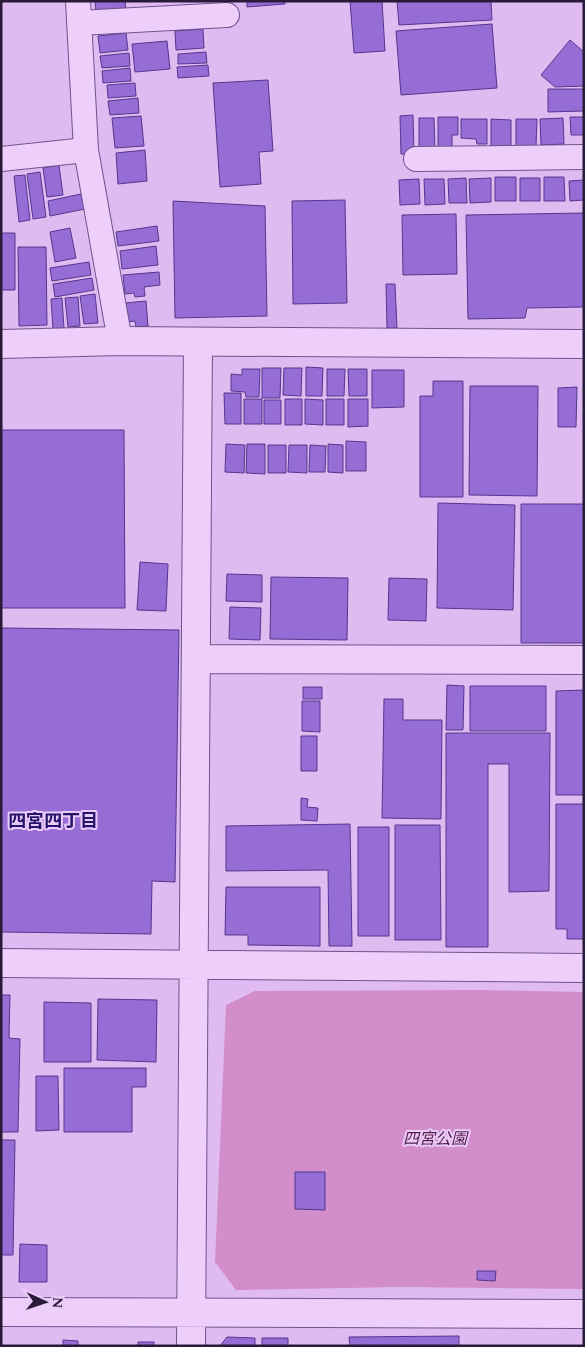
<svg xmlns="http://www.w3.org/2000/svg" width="585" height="1347" viewBox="0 0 585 1347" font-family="Spectral,'Noto Sans JP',serif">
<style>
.green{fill:#d18ecb}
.building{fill:#956dd5;stroke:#56368d}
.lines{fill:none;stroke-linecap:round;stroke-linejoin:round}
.minor-casing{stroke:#6f538b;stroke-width:26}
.tertiary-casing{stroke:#6f538b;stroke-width:30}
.minor{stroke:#eecffc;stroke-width:24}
.tertiary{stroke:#eecffc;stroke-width:28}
.labels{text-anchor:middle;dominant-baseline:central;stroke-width:4;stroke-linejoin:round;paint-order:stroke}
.park-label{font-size:16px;font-style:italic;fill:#571e4a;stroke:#ebcbf9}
.neighbourhood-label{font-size:18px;font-weight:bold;fill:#24156a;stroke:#ebcbf9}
</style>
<rect width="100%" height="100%" fill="#e0bbf2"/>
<path class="green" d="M478,990l106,2v297l-184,-2 -164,3 -21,-28 11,-257 29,-14z"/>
<path class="building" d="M95,1h30l1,13 -30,2z
M247,1h38v3l-38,3z
M350,1h32l3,50 -31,2z
M397,1h94l1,19 -93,5z
M492,24l5,64 -96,7 -5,-64z
M203,29l1,19 -28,2 -1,-19z
M126,33l2,17 -28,3 -2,-17z
M570,40l14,12v34l-29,1 -14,-12z
M167,41l3,28 -35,3 -3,-28z
M206,52l1,11 -29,1v-10z
M129,53l1,13 -28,2 -2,-12z
M208,65l1,11 -31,2 -1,-11z
M130,68l1,13 -28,2 -1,-12z
M268,80l5,71 -14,1 2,32 -41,3 -7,-104z
M135,83l1,13 -28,2 -1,-13z
M548,89h36v22l-36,1z
M138,98l1,15 -29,2 -2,-14z
M413,115l1,39h-13l-1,-38z
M141,116l3,30 -29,2 -3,-30z
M438,117h20v18h-6v15h-14z
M570,117h14v18h-13z
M419,118h15l1,33h-16z
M563,118l1,26 -23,1 -1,-26z
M461,119h26v25h-10l-1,-5 -15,-1z
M491,119l20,1v26h-20z
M516,119h21l-1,27h-20z
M145,150l2,31 -29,3 -2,-31z
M59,165l4,30 -16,2 -4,-29z
M40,172l6,45 -13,2 -6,-45z
M25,175l5,45 -11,2 -5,-46z
M495,177h21v24h-21z
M544,177h20l1,24h-21z
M466,178l1,25h-18l-1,-24z
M491,178v24l-21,1 -1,-24z
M520,178h20v23h-20z
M419,179l1,25 -20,1 -1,-25z
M424,179h20l1,25 -20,1z
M584,180v20l-14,1 -1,-20z
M81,194l4,15 -35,7 -2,-15z
M345,200l2,103 -54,1 -1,-103z
M173,201l92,5 2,110 -92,2z
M584,213v94l-57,1 -2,10 -57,1 -2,-104z
M456,214l1,60 -54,1 -1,-60z
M157,226l2,15 -41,5 -2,-14z
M70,228l6,30 -21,4 -5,-30z
M1,233h14v57h-14z
M156,246l2,19 -36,4 -2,-18z
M18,247h28l1,78 -28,1z
M89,262l2,13 -39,6 -2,-13z
M159,272l1,13 -16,2 1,9 -10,1 -1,-4 -9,1 -2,-19z
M92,278l2,12 -39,7 -2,-13z
M386,284h9l2,44h-10z
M95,294l3,29 -14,1 -4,-28z
M78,297l2,29 -12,1 -3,-29z
M62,298l2,30 -11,1 -2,-30z
M146,301l2,25 -12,1 -1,-6 -8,1 -2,-19z
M306,367l17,1 -1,28h-16z
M262,368h19l-1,30h-18z
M284,368h18l-1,28 -18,-1z
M242,369h18l-1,28h-13l-1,-5 -14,-1v-17l11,1z
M327,369h18l-1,27h-17z
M348,369h19v27h-18z
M372,370h32v37l-32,1z
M433,381h30v116h-43v-101h13z
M470,386h68l-1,110 -68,-1z
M577,387l-1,40h-18v-39z
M224,393h17v31h-16z
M244,399h18v25h-18z
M285,399h17v26h-17z
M305,399l18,1v25l-18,-1z
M326,399h18v26h-18z
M348,399h20v27l-20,1z
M264,400h17v24h-17z
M1,430h123l1,178h-124z
M346,441l20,1v29h-20z
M226,444l19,1 -1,28 -19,-1z
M247,444h18v30l-19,-1z
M328,444l15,1v28l-15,-1z
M268,445h18v28h-18z
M289,445h18v28l-19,-1z
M310,445l16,1 -1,26h-16z
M438,503l77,2 -2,105 -76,-2z
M521,504h63v139h-63z
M140,562l28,2 -2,47 -29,-1z
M227,574l35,1v27l-36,-1z
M271,577l77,1 -1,62 -77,-1z
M389,578l38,1 -1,42 -38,-1z
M230,607l31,1 -1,32 -31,-1z
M1,628l178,2 -4,252 -23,-1 -1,53 -150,-2z
M447,685l17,1 -1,44h-17z
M470,686h76v45h-76z
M303,687h19v12h-19z
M584,690v105h-28v-104z
M384,699h19v21h39l-1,99 -59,-1z
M302,701h18v31l-18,-1z
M446,733h104l-1,158 -40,1v-128h-21v183h-42z
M301,736h16v35h-16z
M301,798l7,1 -1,8 11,1 -1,13 -16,-1z
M556,804h28v135h-17v-10h-11z
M350,824l2,122h-23l-1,-76 -102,1v-45z
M395,825h45l1,115h-46z
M358,827h31v109h-31z
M226,887h94v59l-72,-1v-10h-23z
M1,995h9l-1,43 11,1 -2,93h-17z
M98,999l59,1 -1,62 -59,-2z
M44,1002l47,1v59h-47z
M64,1068h82v19h-14v45h-68z
M36,1076h22l1,54 -23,1z
M1,1140h14l-2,115h-12z
M295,1172h30v38l-30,-1z
M20,1244l27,1v37h-28z
M477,1271h19l-1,10 -18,-1z
M459,1336v10h-109l-1,-9z
M227,1337l28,1v8h-35z
M262,1338h26v8h-26z
M63,1340l15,1v5h-15z
M138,1342h16v4h-16z"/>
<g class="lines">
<g class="minor-casing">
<path id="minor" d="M78,1l8,149 34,191
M79,23l148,-8
M1,159l85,-9
M416,159l168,-2"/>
</g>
<g class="tertiary-casing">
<path id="tertiary" d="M1,344l119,-3 464,3
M196,659l388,1
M1,963l583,5
M1,1312l583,2
M191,1346l7,-1004"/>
</g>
<use href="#minor" class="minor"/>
<use href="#tertiary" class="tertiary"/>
</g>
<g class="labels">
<g class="park-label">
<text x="435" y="1139">四宮公園</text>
</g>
<g class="neighbourhood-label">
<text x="53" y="821">四宮四丁目</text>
</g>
</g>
<rect width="585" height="1347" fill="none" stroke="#281a38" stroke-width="5"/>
<g transform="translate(45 1302) rotate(93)" stroke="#ebcbf9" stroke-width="4" paint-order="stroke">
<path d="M0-4L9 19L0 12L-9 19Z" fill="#281a38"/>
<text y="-8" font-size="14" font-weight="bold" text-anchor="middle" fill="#281a38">N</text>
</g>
</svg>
